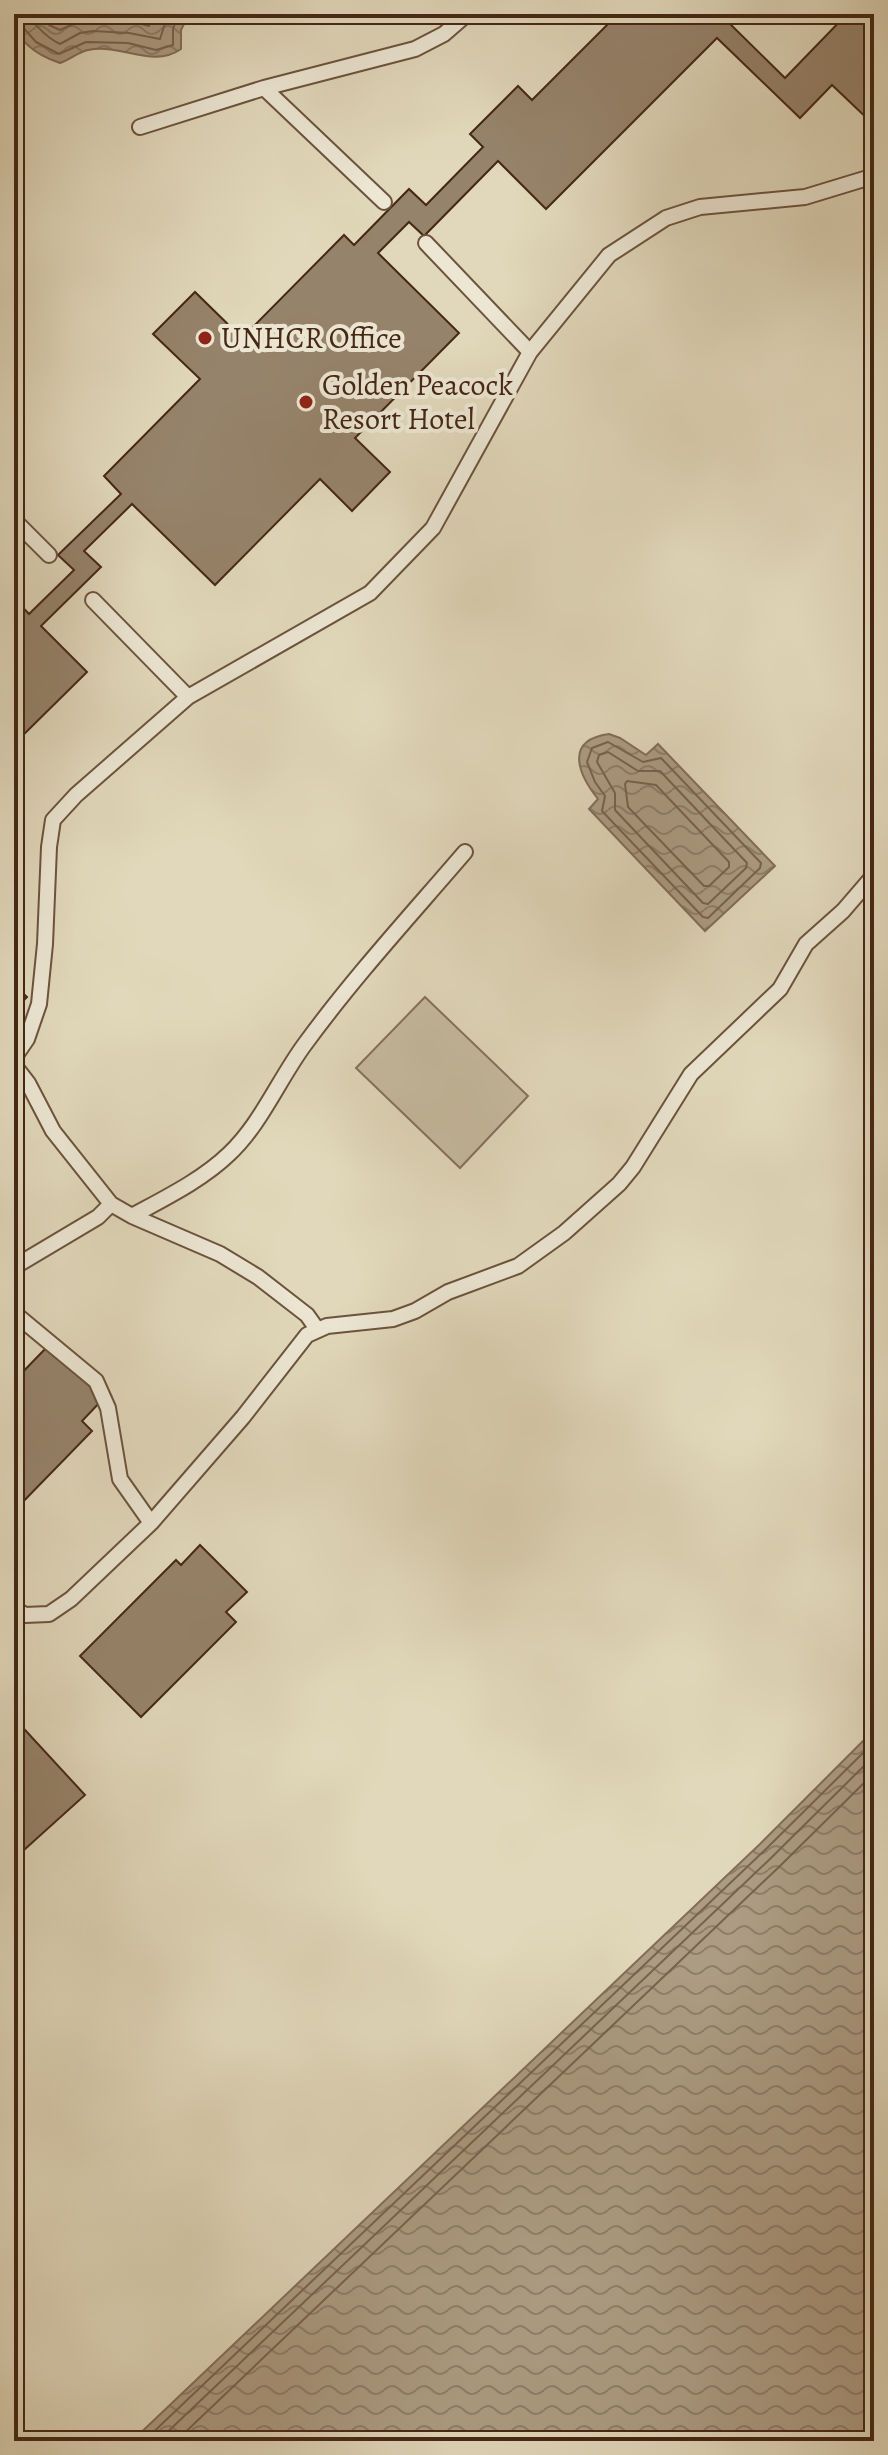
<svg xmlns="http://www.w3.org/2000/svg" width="888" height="2455" viewBox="0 0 888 2455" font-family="Alegreya,serif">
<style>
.grass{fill:#c6ba9f;stroke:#86705a;stroke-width:2}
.water{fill:url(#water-waves);stroke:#836d57;stroke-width:2}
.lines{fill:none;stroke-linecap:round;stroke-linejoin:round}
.shore{stroke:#78624c;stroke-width:2}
.building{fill:#96836b;stroke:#452715;stroke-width:2}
.lane-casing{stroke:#6c533e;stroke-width:18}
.lane{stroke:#ece6d3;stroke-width:14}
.poi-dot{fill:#8f2418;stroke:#ece6d3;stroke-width:3}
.labels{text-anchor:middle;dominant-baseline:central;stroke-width:8;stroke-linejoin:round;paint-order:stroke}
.poi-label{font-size:30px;fill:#452715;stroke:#ece6d3;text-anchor:start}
</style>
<defs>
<pattern id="water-waves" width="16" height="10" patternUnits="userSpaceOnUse" patternTransform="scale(2)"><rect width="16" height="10" fill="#ac9c83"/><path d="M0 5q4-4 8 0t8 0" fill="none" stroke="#8e7f6a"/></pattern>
</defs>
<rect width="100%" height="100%" fill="#e1d8bb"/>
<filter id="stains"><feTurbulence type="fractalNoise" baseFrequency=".0025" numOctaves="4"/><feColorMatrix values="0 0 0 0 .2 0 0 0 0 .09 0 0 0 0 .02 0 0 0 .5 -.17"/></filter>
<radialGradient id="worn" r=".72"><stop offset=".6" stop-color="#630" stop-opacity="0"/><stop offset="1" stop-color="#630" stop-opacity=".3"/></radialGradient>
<path class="grass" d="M425,997l103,99 -68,72 -104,-100z"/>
<path class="water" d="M14,14h175l-8,16v19c-28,20 -61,-6 -93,1 -10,2 -18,10 -28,13 -24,-8 -46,-23 -46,-49z
M609,734l11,4 26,17 12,-11 117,122 -70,65 -116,-122 9,-10c-20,-25 -34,-59 11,-65z
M874,1730v711h-742l628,-597z"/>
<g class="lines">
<path class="shore" d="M21,14c16,7 19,21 39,30l20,-11 13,-2 36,2 31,6 8,-25
M41,14l8,11 11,5c28,-15 59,-12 89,-4l6,-12
M14,24l7,1 15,17 23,12 27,-12 42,1 28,7 17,-5v-16l5,-15
M608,742l35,20 18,-4 100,105 -1,5 -52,50 -5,-1 -101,-106 3,-15 -10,-14 -8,-20 5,-14z
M608,752l30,19h22l87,92 -1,5 -38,36 -5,-1 -88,-93v-17l-18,-31 2,-7z
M627,781l29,4 73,77v5l-20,19h-5l-76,-79 -3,-23z
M144,2441l622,-592 108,-107
M158,2441l614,-584 102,-101
M176,2441l605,-576 93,-92"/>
</g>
<path class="building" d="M618,14h102l65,64 62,-64h8l13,12 6,-7v106l-42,-40 -32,33 -83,-80 -171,171 -48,-48 -74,75 -15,-14 -31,31 81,80 -104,105 35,34 -38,39 -32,-32 -105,106 -83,-81 -48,47 17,16 -60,59 46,46 -73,72v-146l15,16 45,-44 -16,-15 63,-61 -17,-18 96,-97 -47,-45 42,-42 47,46 102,-103 10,10 55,-56 17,16 57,-58 -13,-13 48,-48 14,14z
M14,985l13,12 -13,13z
M48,1346l55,53 -21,22 10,10 -78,80v-130z
M200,1545l47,47 -21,20 10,10 -95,95 -61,-61 96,-96 5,5z
M14,1718l71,77 -71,64z"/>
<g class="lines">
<g class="lane-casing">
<path id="lane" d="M264,88l120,114
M140,127l124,-39 151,-39 29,-15 23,-20
M426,243l104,109
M14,520l35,35
M93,600l95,97
M14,1058l13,-19 12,-35 6,-60 4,-97 4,-27 23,-25 112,-98 182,-104 63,-65 97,-176 79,-97 57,-37 34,-11 105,-10 69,-21
M14,1065l14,18 25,48 58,73 21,12 88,38 38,23 49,38 10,14
M132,1216c33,-18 70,-36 97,-62 32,-30 50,-75 76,-110 49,-67 106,-129 160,-192
M14,1267l84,-50 13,-13
M14,1313l82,68 12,27 12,71 31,44
M14,1609l11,6 24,-1 22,-15 80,-76 92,-106 64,-82 20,-9 66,-7 22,-8 33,-19 70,-26 46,-33 55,-49 14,-17 58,-93 89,-85 26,-45 37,-33 31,-36"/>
</g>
<use href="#lane" class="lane"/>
</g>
<g class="poi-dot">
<circle cx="205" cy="338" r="8"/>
<circle cx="306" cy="402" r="8"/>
</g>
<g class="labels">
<g class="poi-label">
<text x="221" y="338">UNHCR Office</text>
<text x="322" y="385">Golden Peacock<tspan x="322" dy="34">Resort Hotel</tspan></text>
</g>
</g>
<rect width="888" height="2455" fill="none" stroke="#e1d8bb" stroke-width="48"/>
<rect x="16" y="16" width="856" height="2423" fill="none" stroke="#452715" stroke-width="4"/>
<rect x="24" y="24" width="840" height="2407" fill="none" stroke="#452715" stroke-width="2"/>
<rect width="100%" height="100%" filter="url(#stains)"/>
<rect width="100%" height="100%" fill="url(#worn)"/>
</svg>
